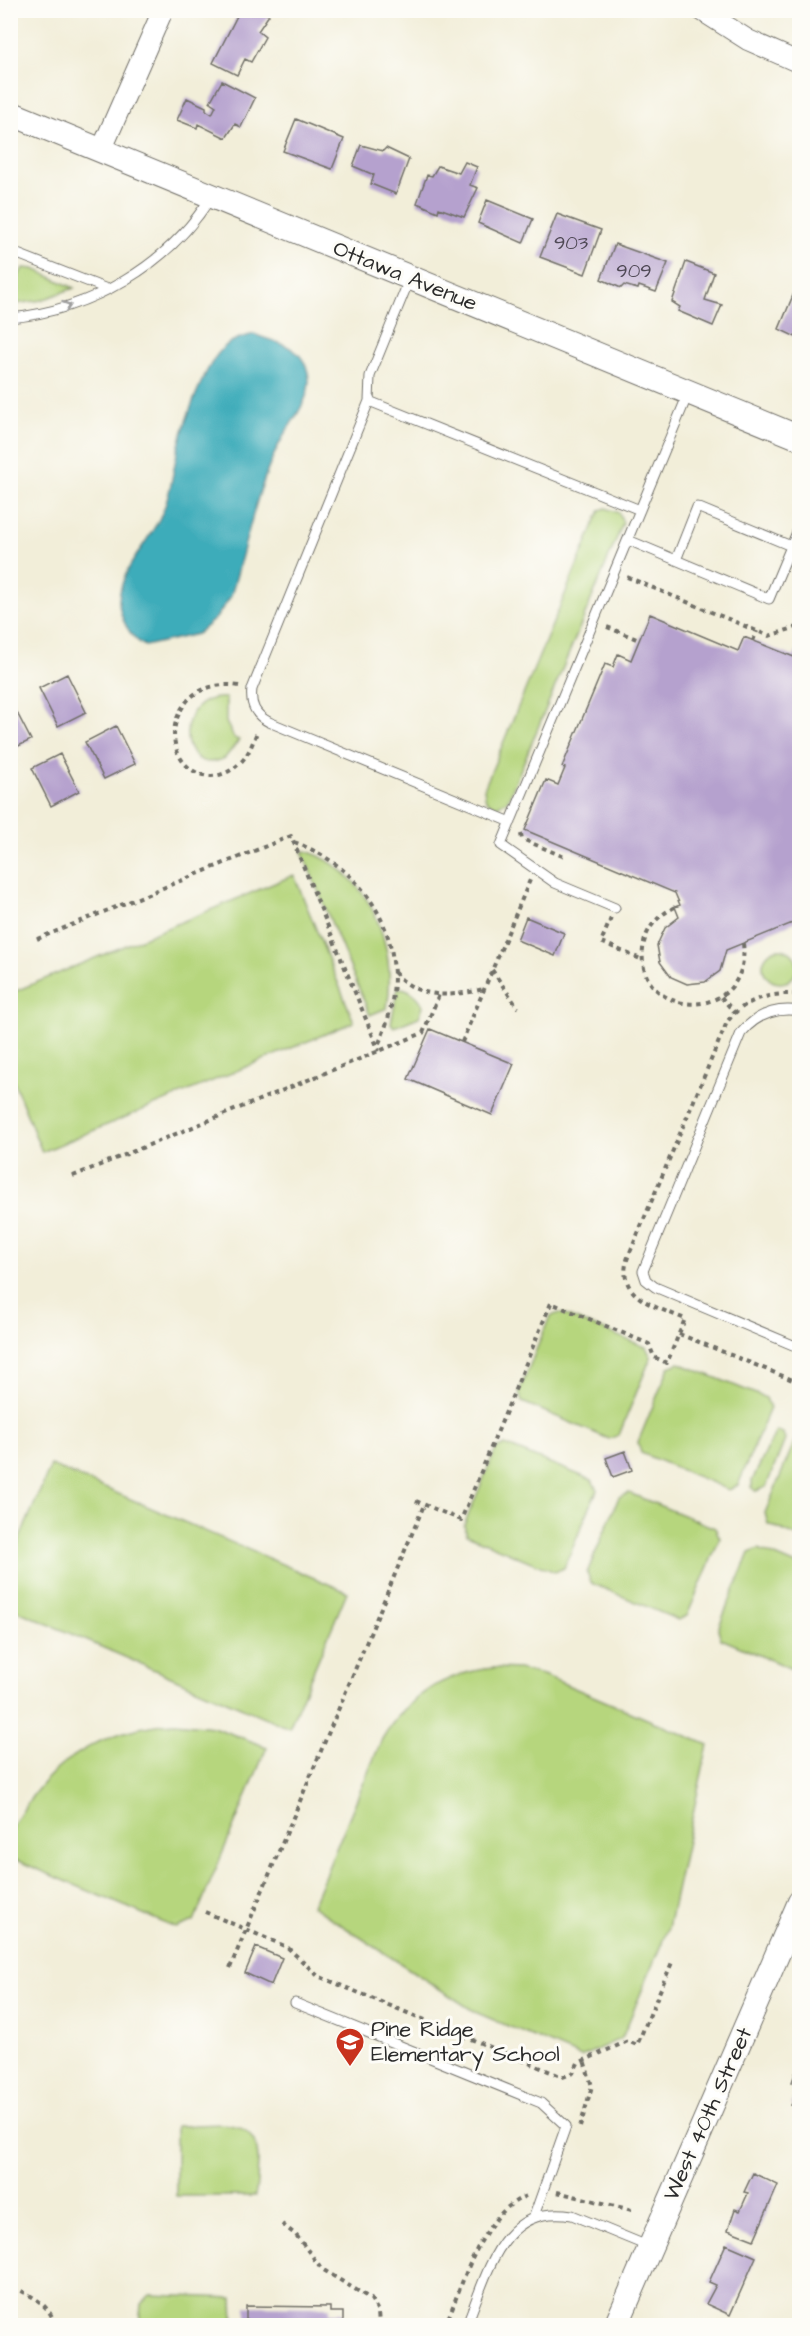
<svg xmlns="http://www.w3.org/2000/svg" width="810" height="2336" viewBox="0 0 810 2336" font-family="'Architects Daughter',sans-serif">
<style>
.green{fill:#b6d67d;stroke:#708054;stroke-width:1.5}
.water{fill:#3dacba;stroke:#346c72;stroke-width:1.5}
.building{fill:#b5a1ce}
.lines{fill:none;stroke-linecap:round;stroke-linejoin:round}
.service-casing{stroke:#716f68;stroke-width:11}
.minor-casing{stroke:#716f68;stroke-width:22}
.tertiary-casing{stroke:#716f68;stroke-width:26}
.path{stroke:#716f68;stroke-width:4;stroke-dasharray:4.5 4.5;stroke-linecap:butt}
.service{stroke:#fff;stroke-width:9}
.minor{stroke:#fff;stroke-width:20}
.tertiary{stroke:#fff;stroke-width:24}
.oneway{stroke:#a0a0a0}
.labels{text-anchor:middle;dominant-baseline:central;stroke-width:6;stroke-linejoin:round;paint-order:stroke}
.number-label{font-size:20px;fill:#4e4854}
.street-label{font-size:22px;fill:#2b2b2b;stroke:#fdfcf7}
.poi-label{font-size:22px;fill:#2b2b2b;stroke:#fdfcf7;text-anchor:start}
</style>
<rect width="100%" height="100%" fill="#fdfcf7"/>
<filter id="ink" filterUnits="userSpaceOnUse"><feTurbulence type="fractalNoise" baseFrequency=".0167" numOctaves="2"/><feDisplacementMap in="SourceGraphic" scale="12" xChannelSelector="R" yChannelSelector="G"/><feConvolveMatrix kernelMatrix="1 2 1 2 8 2 1 2 1" color-interpolation-filters="sRGB"/></filter>
<filter id="wash" filterUnits="userSpaceOnUse"><feTurbulence type="fractalNoise" baseFrequency=".008" numOctaves="4" result="noise"/><feDisplacementMap in="SourceGraphic" scale="24" xChannelSelector="R" yChannelSelector="G"/><feGaussianBlur stdDeviation="1.35" result="paint"/><feColorMatrix in="noise" values="0 0 0 0 0 0 0 0 0 0 0 0 0 0 0 0 0 1.4 0 .05"/><feComposite in="paint" operator="in"/></filter>
<g filter="url(#wash)">
<rect width="100%" height="100%" fill="#f2eed9"/>
<path class="green" d="M23,268l11,1 40,19 -32,12 -27,4 4,-29z
M606,508l13,5 4,10 -115,277 -11,6 -11,-5 -2,-12 116,-279z
M226,698v24l8,16 5,2 -14,18c-50,23 -52,-66 1,-60z
M306,851c64,20 92,96 81,157l-17,7 -68,-163z
M294,875l60,147 -312,130 -31,-77v-82z
M763 966a17 17 0 1 1 34 0a17 17 0 1 1-34 0Z
M398,988c10,-1 22,9 25,18l-4,11 -25,10 -3,-4z
M560,1313l86,34 5,10 -32,78 -10,4 -87,-37 -3,-10 31,-76z
M679,1363l87,35 4,10 -32,77 -9,5 -88,-37 -3,-11 31,-75z
M776,1431l7,2 2,7 -19,47 -10,4 -4,-4v-6z
M799,1437v100l-31,-13 -3,-11 31,-75z
M505,1445l87,35 5,10 -33,78 -9,4 -88,-37 -3,-10 32,-76z
M51,1465l296,127 -58,136 -278,-120v-49z
M629,1493l86,35 5,10 -33,78 -9,4 -87,-37 -4,-10 32,-76z
M759,1549l40,17v106l-78,-33 -3,-10 31,-76z
M493,1668l26,1 27,7 162,69 -40,183 -46,110 -41,19 -106,-45 -163,-106 70,-167c25,-42 62,-66 111,-71z
M175,1723l38,4 54,20 -73,174 -18,7 -165,-70c-1,-7 -2,-15 -1,-23 2,-9 10,-20 15,-28 33,-53 89,-80 150,-84z
M176,2126c38,0 83,-14 82,37 -1,11 0,22 -3,33h-79z
M150,2295l83,3 1,26 -82,-1v2l-13,1 2,-22z"/>
<path class="water" d="M254,334c19,9 43,9 52,32 10,23 -7,46 -19,64 -28,45 -41,115 -56,166l-15,22 -19,16 -52,12c-15,-8 -26,-29 -26,-46 2,-34 32,-59 44,-89 9,-21 10,-44 16,-66 7,-27 24,-76 43,-96 9,-9 20,-12 32,-15z"/>
<g id="blocks">
<path class="building" d="M240,10h17l12,5 -11,16 7,6 -14,25 -6,-3 -8,16 -24,-12z
M222,81l33,17 -14,29 -6,-3 -9,14 -28,-14 -1,4 -20,-8 10,-22 19,9v3l6,4 4,-8 -6,-4z
M296,119l48,20 -12,30 -49,-18z
M361,145l22,6 3,-3 23,11 -13,35 -25,-10 3,-9 -21,-9z
M465,162l12,5 -7,18 8,3 -14,29 -25,-9 -1,4 -21,-9 10,-28 5,1 6,-10 21,7z
M487,200l46,19 -10,24 -45,-20z
M557,214l44,16 -16,44 -45,-17z
M615,244l53,19 -12,29 -17,-6 -1,3 -14,-4 -3,3 -20,-9z
M686,262l28,11 -9,27 17,5 -9,21 -35,-15 2,-4 -8,-5z
M799,281h1v58l-21,-10z
M650,614l88,37 6,-14 50,20 6,-14v277l-74,30 -6,21 -15,11 -18,2 -16,-7 -11,-15 -3,-17 8,-17 14,-11 -4,-10 5,-2 -5,-12 -150,-63 21,-50 12,5 7,-17 -3,-1 43,-103 8,3 5,-13 13,6z
M67,674l19,38 -28,14 -19,-38z
M12,703l19,37 -21,10v-46z
M116,726l19,38 -31,15 -19,-37z
M60,754l19,37 -28,15 -19,-38z
M526,917l38,16 -9,23 -38,-16z
M430,1029l84,35 -22,51 -84,-36z
M625,1451l7,19 -19,7 -7,-19z
M256,1947l26,11 -11,27 -26,-12z
M799,2063h1v22l-8,-3z
M800,2091v17l-9,-3z
M753,2173l25,12 -24,55 -26,-10 7,-21 5,2 8,-18 -4,-1z
M726,2244l30,13 -26,58 -24,-11 10,-19 -7,-3z
M246,2306l84,1v5h13v14h-97z
M152,2323h48v3h-48z"/>
</g>
</g>
<g filter="url(#ink)">
<use href="#blocks" fill-opacity="0" stroke="#716f68" stroke-width="1.5"/>
<g class="lines">
<g class="service-casing">
<path id="service" d="M10,251l97,38
M410,278l-40,98 -1,25 -117,288c-2,16 3,26 17,33l242,100
M10,318c81,-8 158,-52 201,-121
M369,401l271,109
M628,540l141,59 31,-74
M676,560l21,-53 94,39
M615,908l-60,-25 -54,-38 187,-451
M800,1011c-24,-4 -44,4 -59,22l-98,238 3,9 9,7 145,61
M295,2003l246,100 25,23 -32,90
M466,2326c22,-52 35,-123 106,-111l78,32"/>
</g>
<g class="minor-casing">
<path id="minor" d="M701,10l47,30 52,23
M101,151l62,-141"/>
</g>
<g class="tertiary-casing">
<path id="tertiary" d="M10,113l790,325
M616,2326l184,-424"/>
</g>
<path class="path" d="M10,284l5,2 -4,18
M627,577l142,59 31,-10
M607,627l32,13
M753,641l4,-10
M239,686c-17,-3 -38,0 -51,14 -39,45 12,103 53,62 9,-9 12,-21 17,-32
M521,834l1,5 45,19
M294,842c86,32 124,119 84,203
M675,907c-18,9 -30,22 -32,42 -8,72 109,76 100,-6
M611,918l-10,24 42,18
M37,939l254,-103 88,215
M492,970l26,38
M394,972c25,28 56,25 90,17
M721,997l14,16
M462,1042l68,-162
M73,1176l350,-143 16,-38
M679,1334l121,49
M416,1501l45,19 90,-217 98,41 5,13 13,6 18,-44c-28,-12 -71,-22 -57,-62l99,-235c15,-21 41,-29 66,-28
M205,1912l82,35 31,29 245,101 10,-4 5,-10 50,-22 9,4 36,-85
M230,1968l194,-463
M580,2127l12,-41 -8,-26
M557,2192l75,18
M282,2224l14,11 26,34 49,30 7,12 1,15
M13,2287c21,10 35,16 43,39
M445,2326c18,-42 36,-112 81,-130"/>
<use href="#service" class="service"/>
<use href="#minor" class="minor"/>
<use href="#tertiary" class="tertiary"/>
</g>
<defs><path id="oneway-chevron" d="M-2-3.5L2.5 0L-2 3.5" fill="none" stroke-width="1.6" stroke-linecap="round" stroke-linejoin="round" transform="scale(1.5)"/></defs>
<use class="oneway" href="#oneway-chevron" transform="translate(67 306) rotate(-19)"/>
</g>
<defs>
<g id="school-pin" transform="scale(1.5)"><path d="M0 17L-7.5 6A9.5 9.5 0 1 1 7.5 6Z" fill="#c8321e" stroke="#fdfcf7"/><path d="M0-5L7-2L0 1L-7-2ZM-4 1L0 2.5L4 1V4Q0 6-4 4Z" fill="#fff"/></g>
</defs>
<g fill-rule="evenodd">
<use href="#school-pin" x="350" y="2042"/>
</g>
<g class="labels">
<g class="number-label">
<text x="571" y="243">903</text>
<text x="634" y="271">909</text>
</g>
<g class="street-label">
<text transform="translate(405 276) rotate(22)">Ottawa Avenue</text>
<text transform="translate(708 2114) rotate(-66)">West 40th Street</text>
</g>
<g class="poi-label">
<text x="371" y="2029">Pine Ridge<tspan x="371" dy="25">Elementary School</tspan></text>
</g>
</g>
<rect width="810" height="2336" fill="none" stroke="#fdfcf7" stroke-width="36"/>
</svg>
